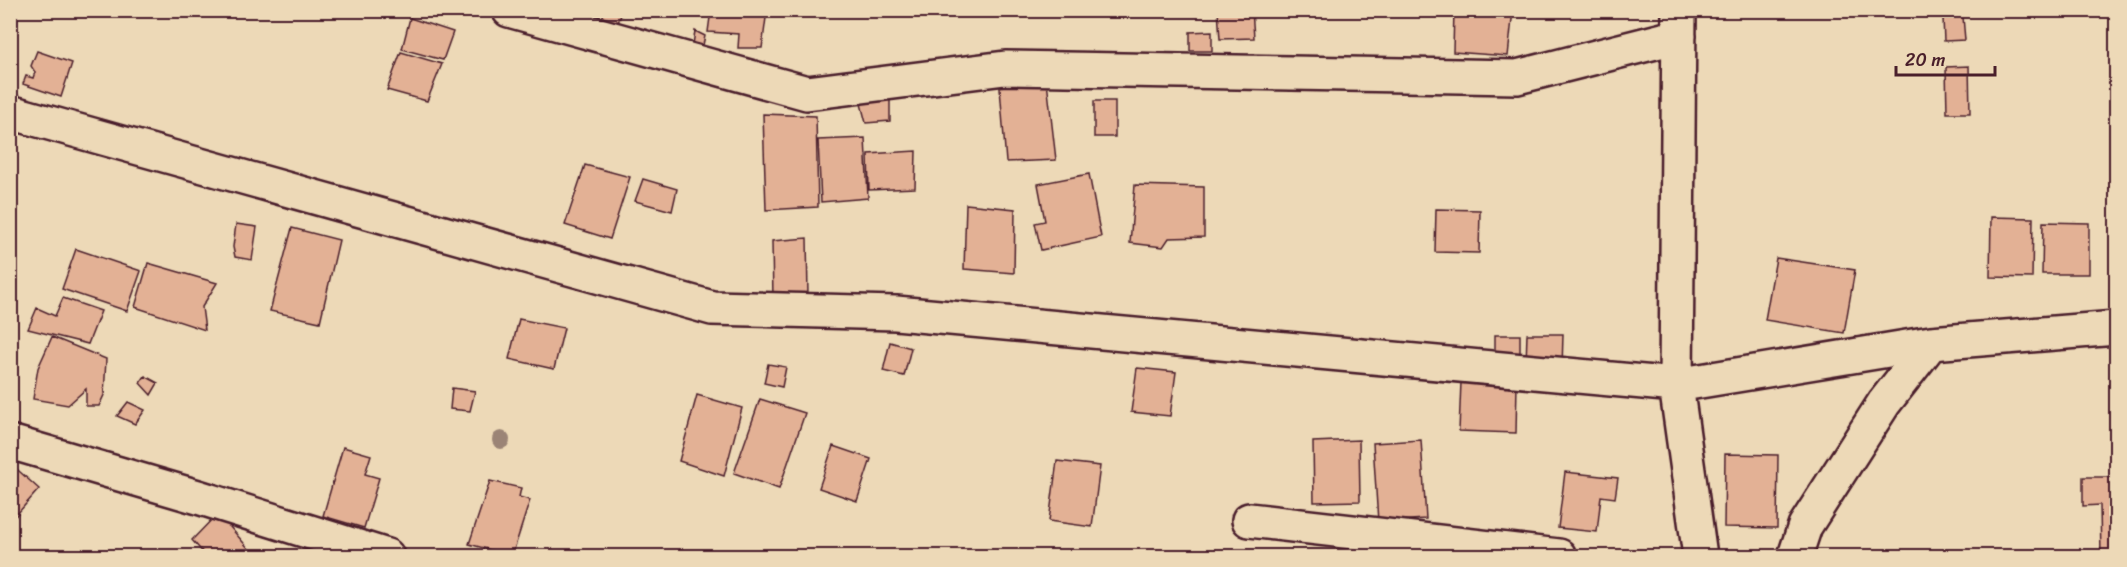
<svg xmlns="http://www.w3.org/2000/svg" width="2127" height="567" viewBox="0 0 2127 567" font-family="Sriracha,sans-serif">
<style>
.building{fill:#e3b195;stroke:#4a1f2b;stroke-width:1.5}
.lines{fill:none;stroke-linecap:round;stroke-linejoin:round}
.minor-casing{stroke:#4a1f2b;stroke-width:38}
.minor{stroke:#edd9b7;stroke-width:33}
.tree{fill:#9b8476}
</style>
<rect width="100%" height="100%" fill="#edd9b7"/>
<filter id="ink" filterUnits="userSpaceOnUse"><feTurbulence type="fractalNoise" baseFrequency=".0167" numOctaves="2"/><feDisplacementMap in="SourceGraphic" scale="12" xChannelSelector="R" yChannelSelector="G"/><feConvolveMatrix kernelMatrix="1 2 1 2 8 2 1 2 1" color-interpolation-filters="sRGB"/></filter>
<g filter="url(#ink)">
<path class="building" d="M605,10h18l-8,20 -15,-6z
M711,10h56l-5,38h-24l1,-14 -31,-2z
M1218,10h34l2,28 -34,1z
M1454,10h59l-5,46 -55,-4z
M1963,17l2,23 -21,1 -1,-23z
M410,18l43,14 -10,28 -41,-11z
M695,31l10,5 -2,9h-10z
M1212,31v20h-22v-19z
M37,51l35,12 -11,34 -38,-13 3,-8 7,2 2,-6 -4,-6z
M401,52l41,12 -15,37 -40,-11z
M1969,66l1,47h-23l-1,-46z
M1046,73l10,87 -50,2 -7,-86z
M890,90v31l-24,2 -7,-27z
M1094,101h21v36h-21z
M763,114l53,2 2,91 -52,3z
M865,138l3,60 -47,4 -3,-62z
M916,151l-1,37 -46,2 -1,-36z
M585,165l45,12 -20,62 -45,-14z
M1089,174l12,63 -60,13 -6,-27 10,-2 -7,-37z
M643,179l34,10 -5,22 -37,-10z
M1135,185l69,2v50l-35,1 -6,9 -33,-4z
M966,204l49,5 -1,64 -50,-4z
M1436,209l44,1 -1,43 -44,-1z
M1991,217l42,1 -1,60 -42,-1z
M2043,222l46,1v51h-47z
M236,224l21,3 -5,33 -17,-3 -2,-10z
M292,228l47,12 -19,82 -50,-11z
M807,238l1,59 -35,3 -1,-59z
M76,249l65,22 -14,40 -65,-22z
M1776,258l79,12 -11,63 -79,-13z
M148,263l69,20 -15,24 3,23 -70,-23z
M63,298l38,13 -13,33 -60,-15 9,-21 18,8z
M519,319l45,9 -10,41 -45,-10z
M1527,334h36l-1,34 -36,-4z
M1495,335h25v21h-25z
M52,337l54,22 -2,36 -5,11h-13v-17l-18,16 -35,-6 5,-31z
M890,342l21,6 -7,28 -21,-5z
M768,364l18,3 -4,20 -18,-4z
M1137,368l39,4 -6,44 -39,-4z
M145,376l13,7 -7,12 -11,-12z
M1461,382l56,1 -1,50 -57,-2z
M452,388l23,3 -5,20 -20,-2z
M697,395l45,13 -18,68 -45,-15z
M760,399l45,14 -26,76 -45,-16z
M128,402l17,8 -10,14 -18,-8z
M1359,440l1,61 -46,1 -1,-60z
M1421,440l5,79 -48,3 -5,-79z
M833,446l38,13 -14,42 -38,-13z
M343,447l28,8 -6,19 14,4 -15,50 -41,-12z
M1725,454l53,1 -1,73 -53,-1z
M1057,461l43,5 -8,61 -43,-6z
M10,463l29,26 -28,32h-1z
M1565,472l53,6 -3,20 -14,-2 -4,36 -39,-4z
M2083,477h33v79h-15l-1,-51 -17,1z
M490,481l31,7 -2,9 11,3 -18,56 -43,-12z
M218,513l37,43h-49l-14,-16z"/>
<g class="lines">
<g class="minor-casing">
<path id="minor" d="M509,10l298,83 198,-25 512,9 162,-41
M1679,10l-3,375 24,171
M10,112l702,196 184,5 780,72 255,-42 185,-15
M10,442l188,55 189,59
M1249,520l310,36
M1795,556l10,-30 79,-123 47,-60"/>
</g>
<use href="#minor" class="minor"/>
</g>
<circle class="tree" cx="501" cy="440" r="9"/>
</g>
<rect width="2127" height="567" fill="none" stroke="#edd9b7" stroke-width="36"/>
<rect x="18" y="18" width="2091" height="531" fill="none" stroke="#4a1f2b" stroke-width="2" filter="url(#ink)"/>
<path d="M1896 66v9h99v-9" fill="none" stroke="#4a1f2b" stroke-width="3"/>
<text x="1905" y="66" font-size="18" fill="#4a1f2b" stroke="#edd9b7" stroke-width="4.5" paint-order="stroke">20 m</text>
</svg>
